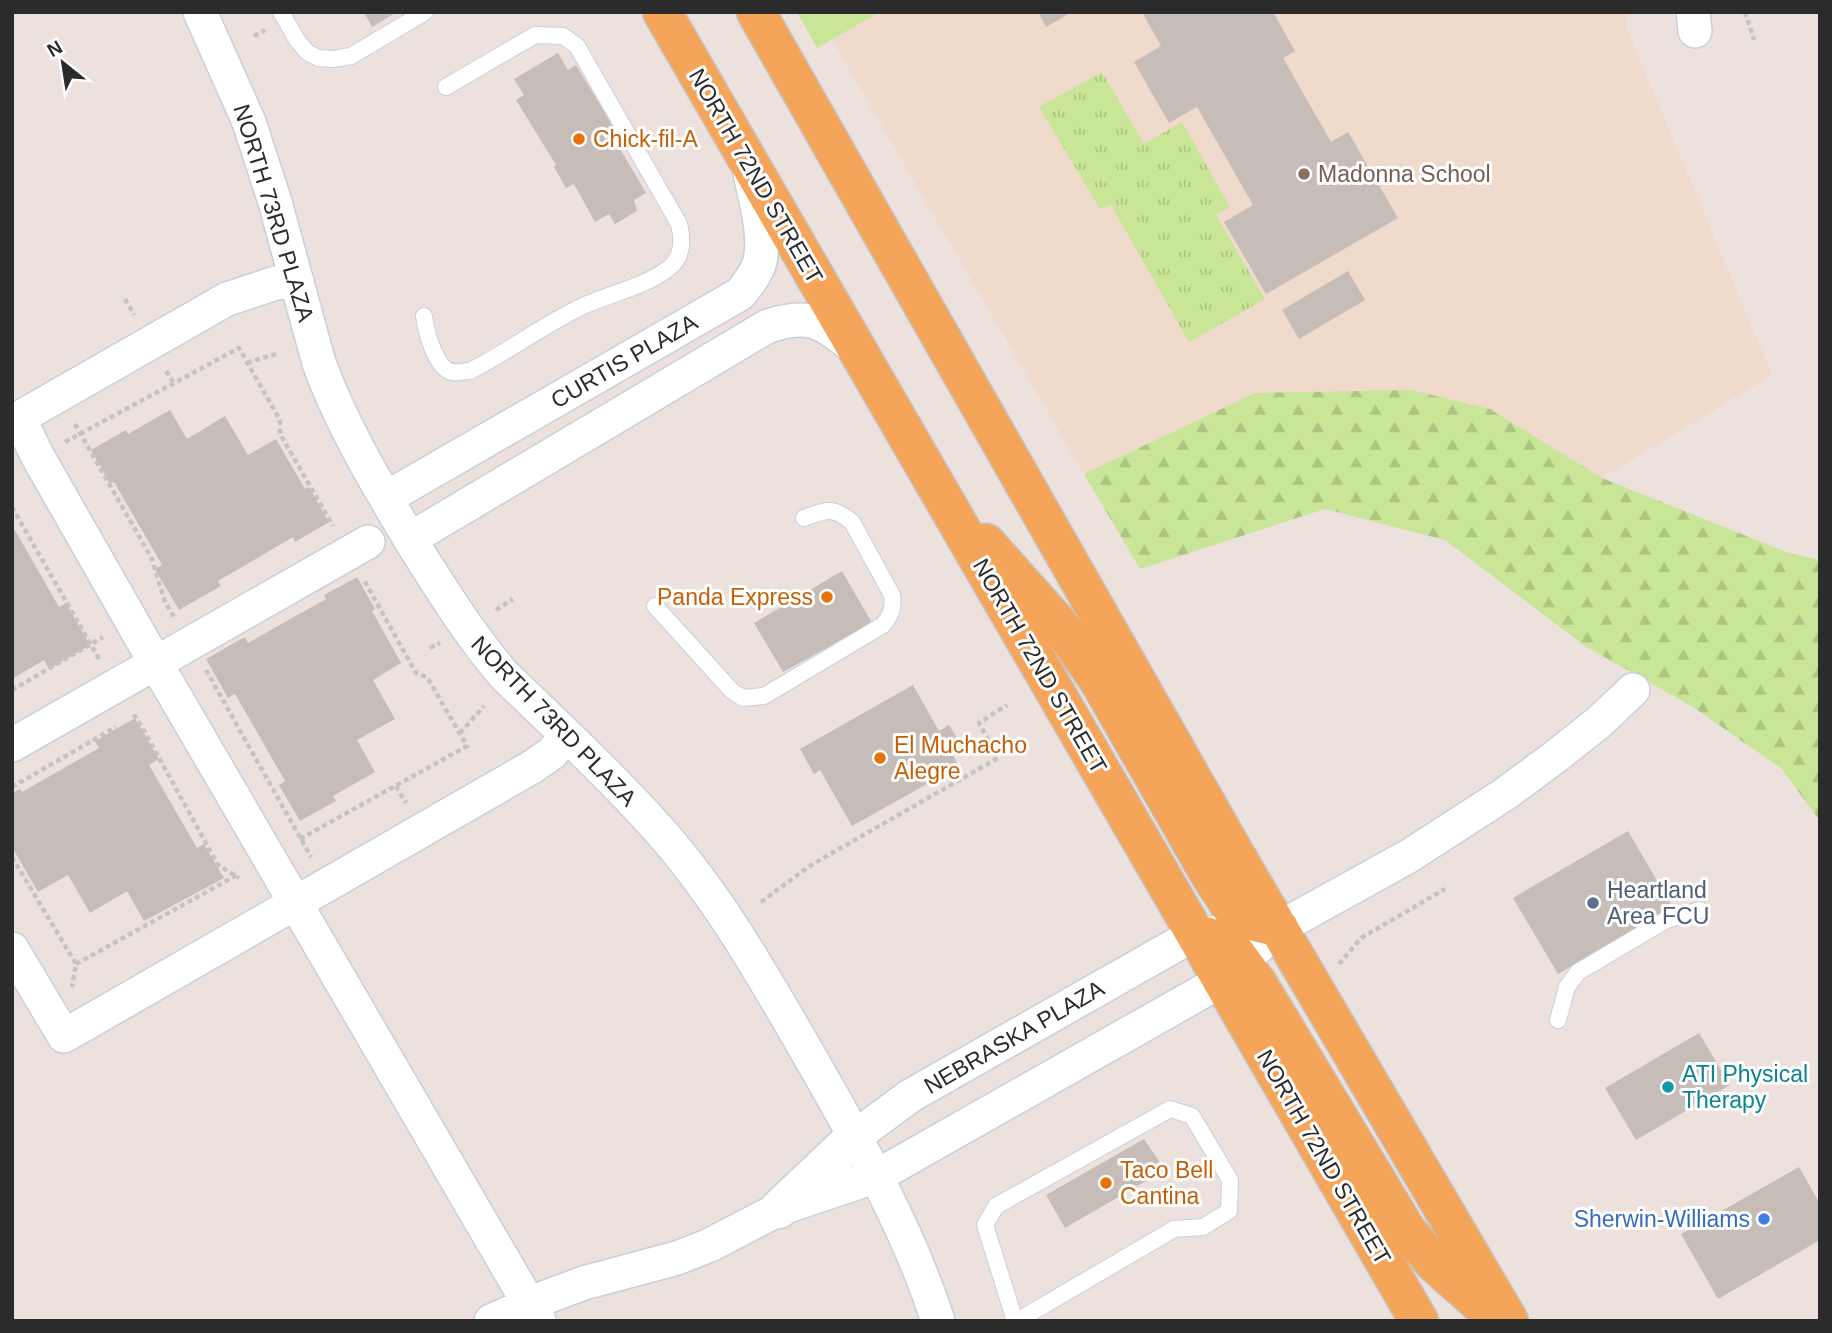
<svg xmlns="http://www.w3.org/2000/svg" width="1832" height="1333" viewBox="0 0 1832 1333" font-family="Arial,sans-serif">
<style>
.education{fill:#efdacc}
.grass{fill:#c8e598}
.forest{fill:url(#forest-firs)}
.park{fill:url(#park-tufts)}
.building{fill:#c6bdb8}
.lines{fill:none;stroke-linecap:round;stroke-linejoin:round}
.service-casing{stroke:#c8d0d9;stroke-width:18}
.minor-casing{stroke:#c8d0d9;stroke-width:36}
.tertiary-casing{stroke:#c8d0d9;stroke-width:41}
.primary-casing{stroke:#c4c4c4;stroke-width:41}
.path{stroke:#c4c4c4;stroke-width:4.5;stroke-dasharray:5 3.5;stroke-linecap:butt}
.service{stroke:#fff;stroke-width:16}
.minor{stroke:#fff;stroke-width:33}
.tertiary{stroke:#fff;stroke-width:38}
.primary{stroke:#f5a55a;stroke-width:38}
.food-dot{fill:#e8710a;stroke:#fff;stroke-width:2.5}
.education-dot{fill:#8d6e63;stroke:#fff;stroke-width:2.5}
.service-dot{fill:#5c6f8a;stroke:#fff;stroke-width:2.5}
.culture-dot{fill:#0f9aa8;stroke:#fff;stroke-width:2.5}
.shop-dot{fill:#3f7fe0;stroke:#fff;stroke-width:2.5}
.labels{text-anchor:middle;dominant-baseline:central;stroke-width:6;stroke-linejoin:round;paint-order:stroke}
.food-label{font-size:23px;fill:#c56008;stroke:#fff;text-anchor:start}
.education-label{font-size:23px;fill:#785e54;stroke:#fff;text-anchor:start}
.street-label{font-size:23px;fill:#2b2b2b;stroke:#fff}
.service-label{font-size:23px;fill:#4e5e75;stroke:#fff;text-anchor:start}
.culture-label{font-size:23px;fill:#0d838f;stroke:#fff;text-anchor:start}
.shop-label{font-size:23px;fill:#366cbe;stroke:#fff;text-anchor:end}
</style>
<defs>
<pattern id="forest-firs" width="22" height="20" patternUnits="userSpaceOnUse" patternTransform="scale(1.75)"><rect width="22" height="20" fill="#c8e598"/><path d="M5 1l3.5 6h-7zM16 11l3.5 6h-7z" fill="#acc583"/></pattern>
<pattern id="park-tufts" width="24" height="20" patternUnits="userSpaceOnUse" patternTransform="scale(1.75)"><rect width="24" height="20" fill="#c8e598"/><path d="M3 7l-1-3M5 7V3M7 7l1-3M15 17l-1-3M17 17v-4M19 17l1-3" fill="none" stroke="#acc583"/></pattern>
</defs>
<rect width="100%" height="100%" fill="#ede1dd"/>
<path class="education" d="M880,12h748l-2,15 146,348 -170,103 -112,-69 -235,-16 -171,81 -252,-434z"/>
<path class="grass" d="M797,12h83l-63,36z"/>
<path class="forest" d="M1411,390l79,19 112,69 187,75 31,7v261l-38,-52 -89,-62 -108,-61 -140,-106 -120,-31 -185,60 -56,-95 171,-81z"/>
<path class="park" d="M1102,72l42,72 38,-22 48,85 -14,8 49,84 -76,43 -78,-137 -11,4 -61,-102z"/>
<path class="building" d="M364,12h33l-25,15z
M1038,12h34l-26,15z
M1142,12h131l22,39 -12,7 48,84 17,-10 50,86 -132,76 -42,-72 29,-17 -56,-98 -28,16 -35,-61 27,-16z
M558,53l10,17 8,-5 44,73 -5,2 31,53 -12,7 3,11 -22,13 -6,-10 -14,8 -21,-38 -8,4 -12,-21 2,-2 -40,-65 8,-5 -10,-16z
M1348,271l17,29 -66,39 -17,-29z
M170,410l17,29 38,-23 23,39 28,-16 29,50 4,-2 20,35 -34,20 -2,-5 -75,44 3,5 -42,24 -24,-41 7,-4 -48,-83 -4,2 -19,-34 35,-20 2,4z
M12,525l47,82 7,-4 24,42 -41,24 -5,-9 -32,19z
M842,571l30,52 -89,49 -29,-49z
M357,577l18,32 -3,2 29,52 -28,17 22,39 -38,21 18,32 -42,24 3,5 -36,20 -21,-36 6,-4 -50,-87 -7,4 -22,-39 39,-22 3,6 78,-44 -2,-4z
M913,685l26,46 10,-6 12,19 -11,6 9,16 -107,60 -32,-56 -6,4 -14,-25z
M135,718l24,41 -10,6 48,83 7,-4 20,34 -80,43 -17,-30 -37,22 -22,-38 -30,17 -26,-45v-54l8,-4 2,3 77,-44 -4,-7z
M1628,831l45,77 -115,66 -45,-76z
M1699,1033l31,52 -94,55 -31,-52z
M1144,1139l21,31 -100,58 -19,-33z
M1799,1167l21,37v36l-102,59 -37,-65z"/>
<g class="lines">
<g class="service-casing">
<path id="service" d="M281,12l16,28 10,12 11,6 15,1 18,-3 74,-44
M424,316c2,15 11,52 28,56 5,1 13,-1 18,-1 38,-19 73,-46 111,-64 29,-14 62,-19 88,-39 14,-11 14,-28 10,-44l-102,-178 -14,-10 -28,-1 -89,52
M655,606l77,85 11,7 21,-2 119,-71c8,-10 11,-17 9,-30l-40,-73c-20,-16 -25,-12 -48,-4
M1558,1020l9,-33 11,-15 88,-52 34,-10
M1015,1321l-30,-96 11,-19 174,-97 22,7 38,64 -1,31 -26,16 -29,2 -157,92"/>
</g>
<g class="minor-casing">
<path id="minor" d="M200,12l49,110 26,80 44,161c24,66 61,126 97,186 28,44 55,88 89,127 52,50 106,100 154,154 59,66 103,144 147,220 50,87 101,175 132,271
M1693,12l2,19
M297,281l-21,2 -49,16 -208,119 19,39 117,205 384,659
M386,498l354,-204c8,-10 17,-21 20,-33 6,-28 -5,-61 -10,-88
M410,539l358,-213c44,-14 54,-3 88,23
M12,745l356,-203
M12,949l52,87 468,-269 20,-14 14,-17
M856,1136l54,-40 285,-162 25,-2
M491,1321l47,-21 46,-17 93,-25 33,-13 69,-36 98,-33 344,-195 58,-53 130,-72 96,-62 50,-37 43,-34 35,-33"/>
</g>
<g class="tertiary-casing">
<path id="tertiary" d="M779,1209l77,-73"/>
</g>
<g class="primary-casing">
<path id="primary" d="M662,12l757,1309
M756,12l479,842 274,467
M986,543l75,84 38,54 111,194 21,32 17,13 31,8
M1198,934l20,6 15,10 25,34 149,247 28,33 60,53"/>
</g>
<path class="path" d="M1745,12l9,28
M254,36l11,-6
M125,299l9,16
M247,363l32,-10
M166,371l9,14
M75,424l77,135 13,43 9,15
M65,442l174,-94 41,72v14l53,92
M12,507l87,152
M496,610l17,-11
M430,648l10,-5
M206,670l105,187
M12,690l91,-53
M133,717l2,-1 7,11 76,138 21,13
M460,733l24,-27
M396,786l10,17
M12,787l104,-60
M300,839l167,-93 -40,-69 -11,-4 -52,-93
M12,857l64,107 -4,23
M761,902l50,-37 187,-107 -19,-35 28,-18
M76,964l161,-89
M1339,964l22,-26 84,-49"/>
<use href="#service" class="service"/>
<use href="#minor" class="minor"/>
<use href="#tertiary" class="tertiary"/>
<use href="#primary" class="primary"/>
</g>
<g class="food-dot">
<circle cx="579" cy="139" r="7"/>
<circle cx="827" cy="597" r="7"/>
<circle cx="880" cy="758" r="7"/>
<circle cx="1106" cy="1183" r="7"/>
</g>
<circle class="education-dot" cx="1304" cy="174" r="7"/>
<circle class="service-dot" cx="1593" cy="903" r="7"/>
<circle class="culture-dot" cx="1668" cy="1087" r="7"/>
<circle class="shop-dot" cx="1764" cy="1219" r="7"/>
<g class="labels">
<g class="food-label">
<text x="593" y="139">Chick-fil-A</text>
<text x="813" y="597" text-anchor="end">Panda Express</text>
<text x="894" y="745">El Muchacho<tspan x="894" dy="26">Alegre</tspan></text>
<text x="1120" y="1170">Taco Bell<tspan x="1120" dy="26">Cantina</tspan></text>
</g>
<g class="education-label">
<text x="1318" y="174">Madonna School</text>
</g>
<g class="street-label">
<text transform="translate(756 176) rotate(60)">NORTH 72ND STREET</text>
<text transform="translate(274 213) rotate(73)">NORTH 73RD PLAZA</text>
<text transform="translate(624 361) rotate(-30)">CURTIS PLAZA</text>
<text transform="translate(1040 666) rotate(60)">NORTH 72ND STREET</text>
<text transform="translate(554 721) rotate(46)">NORTH 73RD PLAZA</text>
<text transform="translate(1014 1037) rotate(-30)">NEBRASKA PLAZA</text>
<text transform="translate(1324 1157) rotate(60)">NORTH 72ND STREET</text>
</g>
<g class="service-label">
<text x="1607" y="890">Heartland<tspan x="1607" dy="26">Area FCU</tspan></text>
</g>
<g class="culture-label">
<text x="1682" y="1074">ATI Physical<tspan x="1682" dy="26">Therapy</tspan></text>
</g>
<g class="shop-label">
<text x="1750" y="1219">Sherwin-Williams</text>
</g>
</g>
<rect width="1832" height="1333" fill="none" stroke="#2b2b2b" stroke-width="28"/>
<g transform="translate(63 63) rotate(330)" stroke="#ffffff" stroke-width="5" paint-order="stroke">
<path d="M0-5L12 26L0 18L-12 26Z" fill="#2b2b2b"/>
<text y="-10" font-size="19" font-weight="bold" text-anchor="middle" fill="#2b2b2b">N</text>
</g>
</svg>
